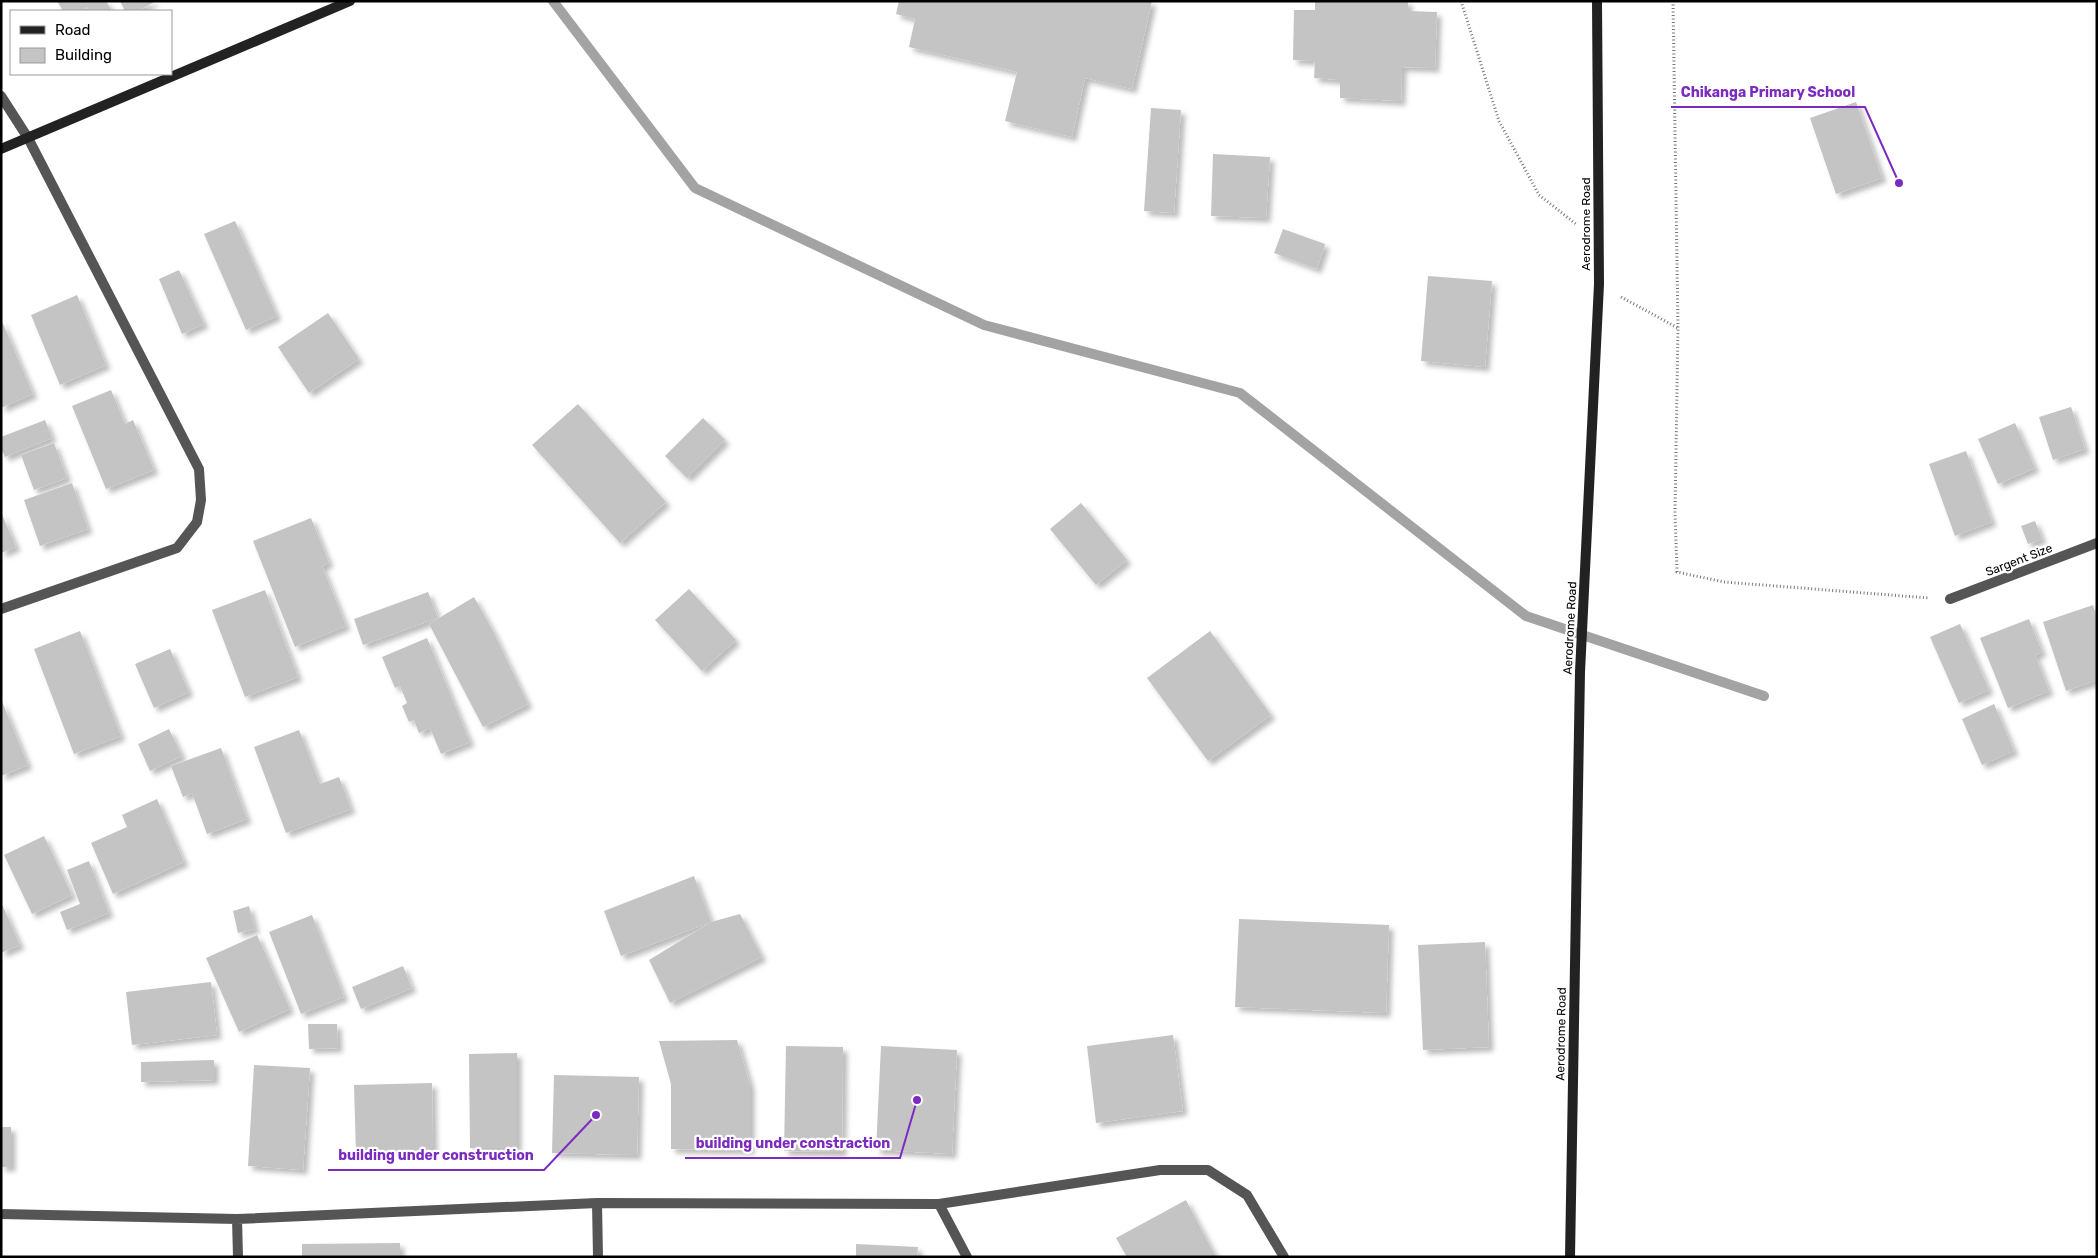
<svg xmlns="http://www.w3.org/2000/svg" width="2098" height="1258" viewBox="0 0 2098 1258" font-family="Rubik,sans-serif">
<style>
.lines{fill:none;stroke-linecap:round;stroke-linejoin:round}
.stream{stroke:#a3a3a3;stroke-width:10}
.building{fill:#c4c4c4;filter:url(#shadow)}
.path{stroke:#777;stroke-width:3;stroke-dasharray:1 2.5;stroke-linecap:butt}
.street{stroke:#555;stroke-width:10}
.secondary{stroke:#222;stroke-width:10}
.labels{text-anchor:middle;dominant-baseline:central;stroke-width:4.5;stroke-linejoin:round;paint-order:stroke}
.street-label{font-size:12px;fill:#000;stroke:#fff}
.leader{fill:none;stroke:#7b2cbf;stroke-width:2}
.callout-dot{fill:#7b2cbf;stroke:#fff;stroke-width:2}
.callout-label{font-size:14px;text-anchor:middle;font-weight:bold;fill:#7b2cbf;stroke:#fff;stroke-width:4.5;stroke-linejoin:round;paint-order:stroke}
</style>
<defs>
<filter id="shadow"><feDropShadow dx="4.5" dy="4.5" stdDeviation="2.5" flood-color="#0004"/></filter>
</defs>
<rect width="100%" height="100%" fill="#fff"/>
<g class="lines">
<path class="stream" d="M553,1l142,187 289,137 256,68 286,223 238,80"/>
</g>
<path class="building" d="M57,1h49l6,10h-23l-2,-4 -7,4h-17z
M120,1h36l-18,10h-13z
M899,1h253l-20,88 -47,-11 -13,59 -67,-16 12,-49 -108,-25 6,-28 -19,-5z
M1315,1h93v10l29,1 -2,56 -33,-1 -1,34 -61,-3v-18l-26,-2 1,-17 -22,-1 1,-50h21z
M1856,102l26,76 -46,16 -26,-76z
M1151,108l30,2 -7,103 -30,-2z
M1213,154l57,3 -4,61 -55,-2z
M235,221l42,95 -31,14 -42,-96z
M1283,229l42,15 -8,25 -43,-16z
M179,270l25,54 -22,10 -23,-55z
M1428,276l64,5 -7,86 -64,-6z
M77,295l29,70 -46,20 -29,-70z
M328,313l31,46 -50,34 -31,-46z
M1,319l32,75 -32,14z
M111,390l14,34 8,-4 21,50 -48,19 -34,-83z
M578,404l88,98 -46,41 -88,-98z
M2071,407l14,42 -32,11 -14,-43z
M703,418l22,22 -38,38 -22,-22z
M45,420l7,18 -47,19 -4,-9v-11z
M2015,423l20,45 -37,16 -20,-45z
M54,443l13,35 -33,12 -13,-35z
M1966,451l26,71 -37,14 -26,-72z
M72,483l16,46 -48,17 -16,-46z
M1081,503l46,57 -31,25 -46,-56z
M1,512l15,35 -15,6z
M311,518l18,45 -7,3 24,60 -51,21 -42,-106z
M2035,521l7,18 -14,5 -7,-18z
M689,589l47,51 -34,31 -47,-51z
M265,590l33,87 -53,20 -33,-87z
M428,592l10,26 -75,27 -9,-26z
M474,597l18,32 36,75 -45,23 -54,-103z
M2093,605l4,13v62l-31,11 -23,-69z
M2029,619l13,33 -7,3 14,36 -41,17 -28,-70z
M1960,624l29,66 -30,13 -29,-66z
M80,631l41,105 -47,18 -40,-105z
M1210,631l61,84 -63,46 -61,-83z
M427,638l43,104 -29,12 -11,-26 -11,5 -5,-13 -5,2 -7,-16 5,-3 -7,-17 -5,2 -13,-31z
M170,649l19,43 -35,16 -19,-44z
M1,699l27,66 -27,11z
M1994,704l20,47 -32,14 -20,-46z
M169,729l13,27 -32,15 -12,-27z
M299,730l21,54 19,-7 12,32 -65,24 -32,-86z
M221,748l26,71 -40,15 -15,-41 -9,4 -12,-31z
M157,799l27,63 -71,32 -22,-51 36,-16 -5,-12z
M44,836l28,59 -40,19 -28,-59z
M89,861l20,52 -42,17 -7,-18 20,-8 -13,-34z
M694,876l17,46 -90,34 -17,-45z
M1,902l19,43 -19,8z
M249,906l6,23 -17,4 -5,-22z
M740,914l22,43 -92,46 -21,-43 62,-38z
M312,915l32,82 -43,17 -32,-82z
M1239,919l150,6 -3,88 -151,-6z
M257,935l33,74 -51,23 -33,-74z
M1485,942l4,105 -66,3 -5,-105z
M403,966l9,22 -51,21 -9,-22z
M211,982l6,53 -85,10 -6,-53z
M308,1024h29l1,24 -29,1z
M1173,1035l10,76 -87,12 -9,-77z
M737,1040l13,45v65l-79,-1v-65l-12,-43z
M786,1046l57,1 -1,105 -58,-1z
M881,1046l76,4 -5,104 -76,-4z
M517,1053v95h-47l-1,-94z
M214,1060v20l-73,2v-20z
M254,1065l56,3 -7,102 -55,-4z
M554,1075l85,2 -2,78 -85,-2z
M432,1083l1,69 -77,2 -2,-69z
M1,1127h10v40h-10z
M1186,1200l30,57h-89l-11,-19z
M400,1243v14h-98v-13z
M856,1244l62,3 -1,10h-61z"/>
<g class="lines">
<path class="path" d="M1461,1l38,120 40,74 37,29
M1673,1l5,327
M1621,297l57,31 -3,185 2,59 47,10 205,16"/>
<path class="street" d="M1,96l27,42 171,331 2,31 -4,22 -20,26 -176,61
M1950,599l147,-56
M597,1203l1,54
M939,1204l221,-34h48l39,25 37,62
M1,1214l236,5 360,-16 342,1 28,53
M237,1219l1,38"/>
<path class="secondary" d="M1,149l349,-148
M1570,1257l10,-585 19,-388 -2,-283"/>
</g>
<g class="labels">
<g class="street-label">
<text transform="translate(1586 224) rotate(-90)">Aerodrome Road</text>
<text transform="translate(2019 560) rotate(-21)">Sargent Size</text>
<text transform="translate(1570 628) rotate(-87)">Aerodrome Road</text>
<text transform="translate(1561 1034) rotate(-89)">Aerodrome Road</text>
</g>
</g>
<path class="leader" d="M1899 183L1865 107H1671M917 1100L900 1158H685M596 1115L544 1170H328"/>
<g class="callout-dot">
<circle cx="1899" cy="183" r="5"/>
<circle cx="917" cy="1100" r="5"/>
<circle cx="596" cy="1115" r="5"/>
</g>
<g class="callout-label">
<text x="1768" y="97">Chikanga Primary School</text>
<text x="793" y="1148">building under constraction</text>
<text x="436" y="1160">building under construction</text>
</g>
<rect width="2098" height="1258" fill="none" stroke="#000000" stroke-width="5"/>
<rect x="10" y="10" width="162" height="65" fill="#ffffff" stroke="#999999"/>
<rect x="20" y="26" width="25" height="8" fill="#222222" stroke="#999999"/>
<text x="55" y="35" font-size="15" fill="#000000">Road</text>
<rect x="20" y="48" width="25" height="15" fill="#c4c4c4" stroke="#999999"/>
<text x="55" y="60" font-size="15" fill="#000000">Building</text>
</svg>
